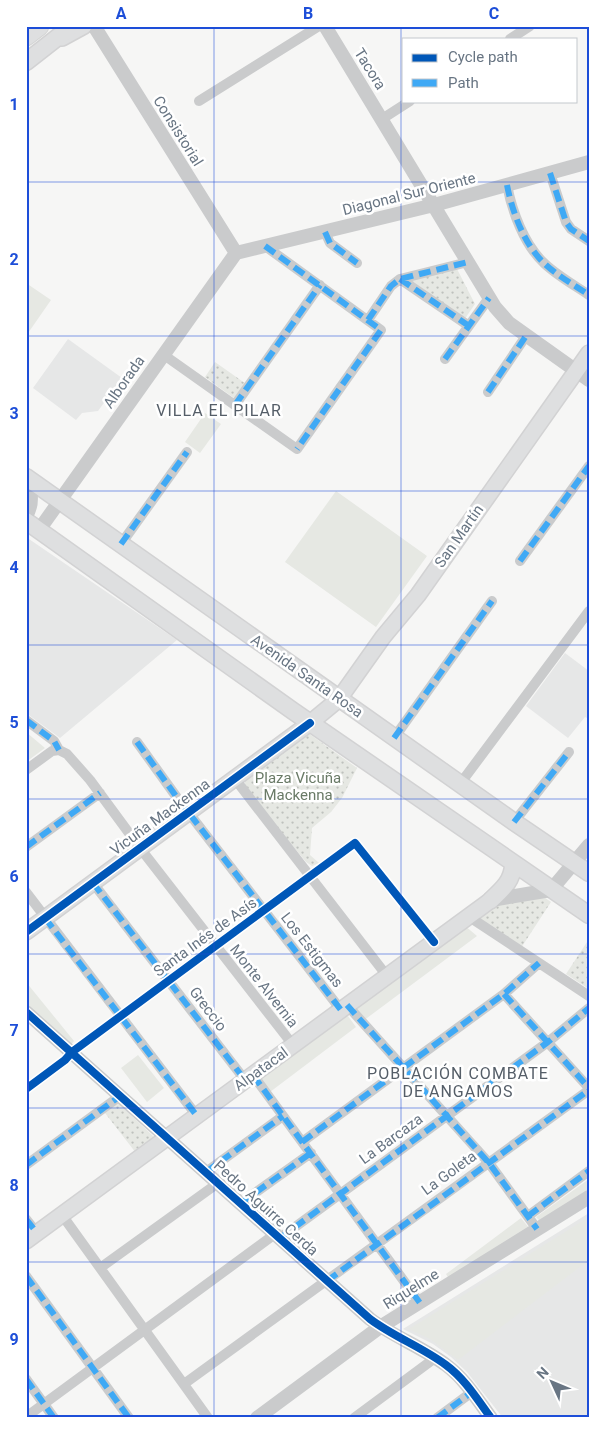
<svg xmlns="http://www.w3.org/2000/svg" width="615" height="1444" viewBox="0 0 615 1444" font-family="Roboto,sans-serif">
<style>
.built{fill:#e6e7e7}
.green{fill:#e6e8e3}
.park{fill:url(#park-dots)}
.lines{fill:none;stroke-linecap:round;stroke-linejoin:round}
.secondary-casing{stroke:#d2d2d3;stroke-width:18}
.primary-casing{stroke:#d2d2d3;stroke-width:19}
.motorway-casing{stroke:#d3d4d4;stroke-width:21}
.minor{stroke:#cacbcc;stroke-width:10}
.tertiary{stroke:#cacbcc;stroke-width:14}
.secondary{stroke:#dedfe0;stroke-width:15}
.primary{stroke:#dedfe0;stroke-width:16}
.motorway{stroke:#dedfe0;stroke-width:19}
.quiet{stroke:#3fa9f5;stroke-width:6;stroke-dasharray:12 6;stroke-linecap:butt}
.cycleway-casing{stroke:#fff;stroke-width:11}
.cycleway{stroke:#0057b8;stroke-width:8}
.grid{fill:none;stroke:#1d4ed8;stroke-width:1;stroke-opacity:0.55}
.labels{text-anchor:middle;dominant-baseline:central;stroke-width:5;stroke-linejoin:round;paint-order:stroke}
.street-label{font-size:15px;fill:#687583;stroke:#fff}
.park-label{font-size:15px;fill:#697a66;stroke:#fff}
.neighbourhood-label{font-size:16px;letter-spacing:1px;fill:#555e68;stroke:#fff}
.neatline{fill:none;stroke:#1d4ed8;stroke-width:2}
.grid-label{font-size:16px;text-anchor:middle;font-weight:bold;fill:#1d4ed8}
</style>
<defs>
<pattern id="park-dots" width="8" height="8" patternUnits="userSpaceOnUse" patternTransform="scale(1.25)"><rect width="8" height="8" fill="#e6e8e3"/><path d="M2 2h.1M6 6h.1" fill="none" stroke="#bec1bd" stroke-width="1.8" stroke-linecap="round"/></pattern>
</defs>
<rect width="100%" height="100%" fill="#f6f6f5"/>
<path class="built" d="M68,339l54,39 -24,33 -16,2 -6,7 -43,-32z
M26,537l151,103 -117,98 -34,-25z
M565,653l24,18v48l-4,-2 -17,21 -42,-32z
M589,1213v205h-86l-36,-46 -16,-15 -18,-13 -30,-15z"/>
<path class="green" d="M26,283l25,17 -25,36z
M205,413l16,11 -21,29 -15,-11z
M336,491l91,65 -51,71 -91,-65z
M26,732l19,16 -19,14z
M464,925l13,11 -114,85 -11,-11z
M26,982l48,59 -4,5 -44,-40z
M345,1012l11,15 -86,65 -11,-14z
M138,1055l26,33 -17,14 -26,-34z
M589,1179v10l-48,33 -5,-5z
M589,1217v43l-131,100 -28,-21 -21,-10z
M521,1218l9,11 -81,50 -3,-5z"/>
<path class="park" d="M456,267l19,37 -11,16 -58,-39z
M215,362l34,24 -11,15 -33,-24z
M308,733l49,35 -15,30 -11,14 -19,16 -2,27 9,8 -7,3 -6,-4 -61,-74v-8z
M541,895l10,7 -30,46 -43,-30 17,-15z
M589,939v50l-23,-15z
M118,1103l35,33 1,5 -18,12 -31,-40z"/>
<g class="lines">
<g class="secondary-casing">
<path id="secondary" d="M62,38l22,-12
M26,932l284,-209 29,-24 44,-62 35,-42 171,-242
M26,1241l465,-341"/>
</g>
<g class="primary-casing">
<path id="primary" d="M26,62l46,-36
M26,477l488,345 75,51
M26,521l267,190 296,204
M491,900c12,-11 22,-20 22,-36"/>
</g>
<g class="motorway-casing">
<path id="motorway" d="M26,36l13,-10"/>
</g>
<path class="minor" d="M510,39l20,-13
M199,101l120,-75
M382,119l28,-18
M550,173l16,49 5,7 18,12
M507,185c5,26 17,60 38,79 13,12 29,21 44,31
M325,232l5,11 27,20
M400,279l69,47
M368,320l23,-34 9,-7 68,-17
M164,355l133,94 84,-119 -116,-84
M445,359l44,-61
M488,392l38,-56
M235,405l85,-120
M121,544l66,-92
M520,561l69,-95
M26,720l28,21 5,9 8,4 23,26 50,68 153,197
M394,738l98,-137
M137,742l41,57 163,211
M26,770l26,-19 7,-1
M235,779l152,197
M460,784l129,-173
M514,822l55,-70
M26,847l74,-54
M93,883l152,197
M26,892l171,224
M468,916l121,80
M504,994l85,94
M347,1005l142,158 48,66
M253,1075l167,228
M26,1089l39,-29 7,-8 283,-209 79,99
M302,1142l202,-148 35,-31
M26,1165l94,-69
M206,1172l77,-56
M241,1203l70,-50
M62,1215l146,203
M528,1216l61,-45
M26,1219l11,14
M280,1238l268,-196 41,-34
M100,1268l118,-85
M26,1276l103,142
M26,1379l28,39
M184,1384l405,-294
M26,1417l249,-183
M354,1418l81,-60
M437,1418l35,-26"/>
<path class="tertiary" d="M94,26l142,227
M325,26l170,281 14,16 80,57
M236,253l198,-48 155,-43
M26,516c8,-13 5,-26 0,-39
M39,530l197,-277
M491,900l60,-10 38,-45
M26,1012l344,307c24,18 52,28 76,46 19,14 31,34 45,53
M257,1418l123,-91 209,-130"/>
<use href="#secondary" class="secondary"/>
<use href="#primary" class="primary"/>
<use href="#motorway" class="motorway"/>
<path class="quiet" d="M550,173l16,49 5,7 18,12
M507,185c5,26 17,60 38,79 13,12 29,21 44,31
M325,232l5,11 27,20
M265,246l116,84 -84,119
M400,279l69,47
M368,320l23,-34 9,-7 68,-17
M445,359l44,-61
M488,392l38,-56
M235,405l85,-120
M121,544l66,-92
M520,561l69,-95
M26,720l28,21 5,9
M394,738l98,-137
M137,742l41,57 163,211
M514,822l55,-70
M26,847l74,-54
M93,883l152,197
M45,918l152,198
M504,994l85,94
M347,1005l142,158 48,66
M253,1075l167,228
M302,1142l202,-148 35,-31
M26,1165l94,-69
M206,1172l77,-56
M241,1203l70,-50
M528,1216l61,-45
M26,1219l11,14
M280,1238l268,-196 41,-34
M26,1276l103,142
M327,1281l262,-191
M26,1379l28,39
M437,1418l35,-26"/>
<g class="cycleway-casing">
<path id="cycleway" d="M26,932l284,-209
M26,1012l344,307c24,18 52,28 76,46 19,14 31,34 45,53
M26,1089l39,-29 7,-8 283,-209 79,99"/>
</g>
<use href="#cycleway" class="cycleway"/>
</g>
<path class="grid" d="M214,26v1392M401,26v1392M26,182h563M26,336h563M26,491h563M26,645h563M26,799h563M26,954h563M26,1108h563M26,1262h563"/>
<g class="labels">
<g class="street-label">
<text transform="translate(370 69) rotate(58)">Tacora</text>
<text transform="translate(178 131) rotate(58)">Consistorial</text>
<text transform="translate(409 194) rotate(-14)">Diagonal Sur Oriente</text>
<text transform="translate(124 382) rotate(-55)">Alborada</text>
<text transform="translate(459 536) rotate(-55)">San Martín</text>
<text transform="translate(307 676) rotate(35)">Avenida Santa Rosa</text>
<text transform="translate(160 817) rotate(-36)">Vicuña Mackenna</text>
<text transform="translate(205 937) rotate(-36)">Santa Inés de Asís</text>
<text transform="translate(312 950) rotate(52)">Los Estigmas</text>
<text transform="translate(264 986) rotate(52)">Monte Alvernia</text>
<text transform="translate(208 1009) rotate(53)">Greccio</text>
<text transform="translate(261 1069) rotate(-36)">Alpatacal</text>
<text transform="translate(391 1139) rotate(-36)">La Barcaza</text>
<text transform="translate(449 1173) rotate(-36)">La Goleta</text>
<text transform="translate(266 1208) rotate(42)">Pedro Aguirre Cerda</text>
<text transform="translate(411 1289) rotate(-32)">Riquelme</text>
</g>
<g class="park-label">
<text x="298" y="778">Plaza Vicuña<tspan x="298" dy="17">Mackenna</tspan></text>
</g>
<g class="neighbourhood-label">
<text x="219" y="410">VILLA EL PILAR</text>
<text x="458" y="1073">POBLACIÓN COMBATE<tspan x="458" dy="18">DE ANGAMOS</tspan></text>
</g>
</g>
<rect width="615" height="1444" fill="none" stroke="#ffffff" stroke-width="55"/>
<rect x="402" y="38" width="175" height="65" fill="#ffffff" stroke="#c3c8cd"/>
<rect x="412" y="54" width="25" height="8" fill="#0057b8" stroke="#c3c8cd"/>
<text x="448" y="62" font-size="15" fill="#687583">Cycle path</text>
<rect x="412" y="79" width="25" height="8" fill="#3fa9f5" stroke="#c3c8cd"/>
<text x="448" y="88" font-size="15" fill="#687583">Path</text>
<g transform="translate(552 1382) rotate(314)" stroke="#ffffff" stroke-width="4" paint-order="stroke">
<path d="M0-4L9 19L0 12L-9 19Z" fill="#687583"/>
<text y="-8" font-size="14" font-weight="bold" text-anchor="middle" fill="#687583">N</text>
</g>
<rect x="28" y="28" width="560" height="1388" class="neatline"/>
<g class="grid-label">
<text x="121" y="19">A</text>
<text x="308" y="19">B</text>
<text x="494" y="19">C</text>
<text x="14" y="110">1</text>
<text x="14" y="265">2</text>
<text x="14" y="419">3</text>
<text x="14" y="573">4</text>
<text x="14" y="728">5</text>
<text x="14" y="882">6</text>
<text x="14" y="1036">7</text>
<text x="14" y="1191">8</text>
<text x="14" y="1345">9</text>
</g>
</svg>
